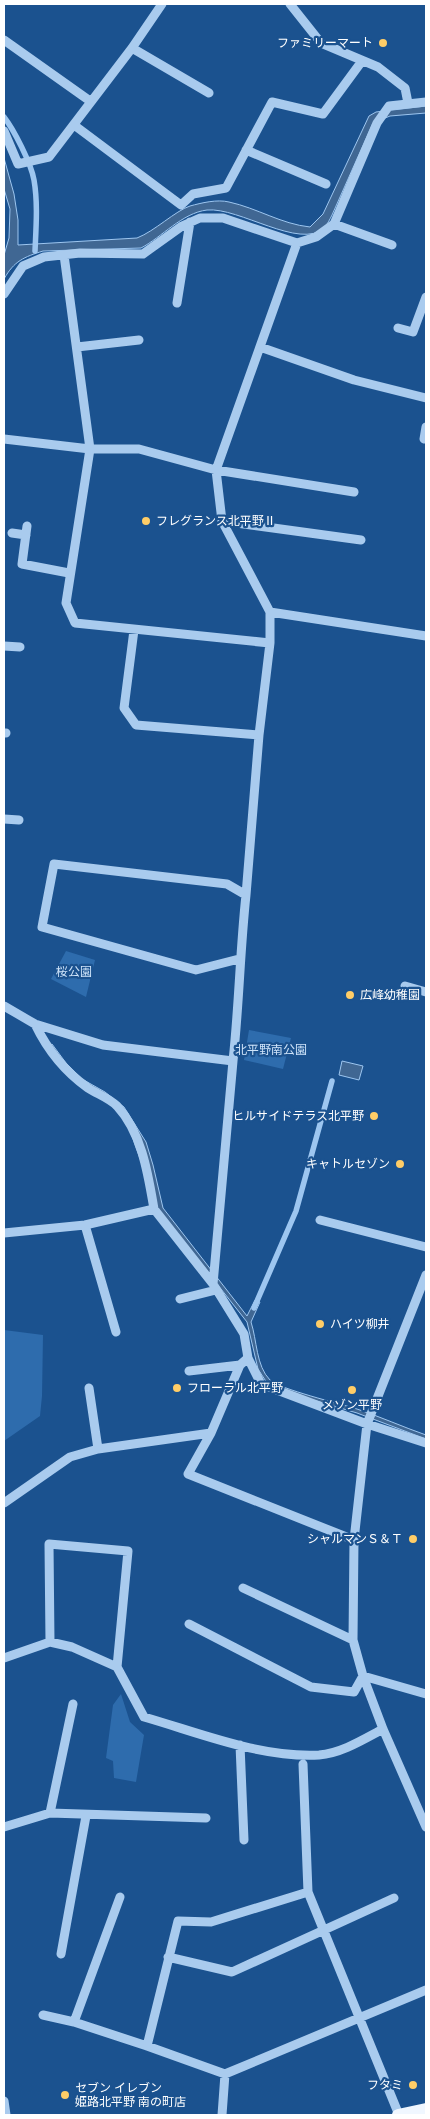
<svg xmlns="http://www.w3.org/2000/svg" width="430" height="2119" viewBox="0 0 430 2119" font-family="'Nunito Sans','Noto Sans JP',sans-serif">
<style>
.green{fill:#2e6cad}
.water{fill:#406793;stroke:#9dc6f0}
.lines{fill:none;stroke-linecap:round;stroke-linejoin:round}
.stream{stroke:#9dc6f0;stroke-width:5.5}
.minor{stroke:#a9cbee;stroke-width:9}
.major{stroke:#f0f7ff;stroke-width:12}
.poi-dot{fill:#ffcd67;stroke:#1b528f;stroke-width:2}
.labels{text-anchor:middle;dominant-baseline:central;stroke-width:4.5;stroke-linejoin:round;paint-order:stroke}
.poi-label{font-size:12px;fill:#fff;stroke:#1b528f;text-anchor:end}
.park-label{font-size:12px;fill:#cfe4fa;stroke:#1b528f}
</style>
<rect width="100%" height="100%" fill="#1b528f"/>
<path class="green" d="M66,951l29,9 -9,37 -35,-18z
M249,1030l42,8 -8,31 -39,-9z
M4,1330l39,5 -1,61 -2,20 -36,25z
M121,1694l9,28 14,13 -8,47 -22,-4 -1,-17 -7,-3 7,-53z"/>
<path class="water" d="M426,106v7l-36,3 -17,7 -41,92c-2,4 -5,10 -8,13 -24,22 -85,-21 -117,-18 -25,3 -45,27 -66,38l-98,3c-19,6 -29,10 -39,28v-24l5,-17 1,-29 -6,-20v-31l10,36 4,26v25l119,-7c18,-7 38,-27 53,-32 11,-3 27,-7 39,-4 28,6 52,22 81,25l13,-13 46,-98 7,-4z
M52,1044l14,19 16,16 23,13 19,15 22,35 7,23 10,43 84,108 8,-16 5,2 -9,20c6,18 5,44 19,58 9,9 71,24 87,29 24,8 46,18 69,26v4l-69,-26 -64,-19 -26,-11 -9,-14 -11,-47 -89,-113 -36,-101 -42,-27 -30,-35z
M342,1061l21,5 -4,14 -20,-5z"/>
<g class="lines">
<path class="stream" d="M4,117c10,13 27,46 30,63 4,23 2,48 1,71
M254,1308l42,-97 36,-130"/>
<path class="minor" d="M290,4l31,39 57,24 27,21 3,15
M4,40l86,61
M132,48l77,45
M74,125l107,80 12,-11 33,-6 46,-86 51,12 39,-53
M4,131l14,33 31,-7 83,-109 30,-44
M246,150l80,34
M334,224l58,21
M64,255l26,194h49l77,21 138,22
M4,294l19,-28 21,-9 36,-4 63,1 39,-28 18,-8h23l74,25 19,-6 18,-13 43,-101 12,-17 37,-4
M177,303l13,-81
M398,328l15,4 13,-35
M77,347l62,-7
M260,347l94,33 72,18
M4,439l86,10 -24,154 9,20 195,20
M424,439l2,-12
M222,521l139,19
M27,526l-5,38 47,9
M12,533l14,2
M270,612l156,24
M134,630l-10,78 12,17 123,10
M4,646l16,1
M4,733h2
M4,819l15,1
M246,895l13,-160 11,-92v-31l-48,-91 -6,-51 81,-227
M405,986l21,6
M4,1006l31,18 68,21 130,16 -20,223
M35,1024c12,25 29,47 53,64 9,6 21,10 29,18 25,27 31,68 37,103
M233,1061c6,-55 7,-110 13,-166l-19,-11 -173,-20 -12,63 154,43 43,-11
M320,1220l106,27
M85,1225l31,107
M4,1233l81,-8 69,-16 59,75 31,50 4,24 13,26 106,40 59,19
M426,1275l-59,149 -13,116 -1,100 10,36 20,53 43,98
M180,1299l36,-9
M248,1358l-8,7 -29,68 -23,41 166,66
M189,1371l51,-6
M89,1388l9,61
M4,1503l66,-46 28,-8 113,-16
M243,1588l110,52
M189,1624l122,63 43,5 9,-16 63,18
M50,1642l-1,-98 79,7 -11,116
M4,1658l46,-16 22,5 45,20 27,50c56,16 116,41 175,38 23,-2 45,-16 64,-26
M240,1745l4,95
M303,1764l5,128 91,223
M50,1813l23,-109
M4,1827l46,-14 156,5
M308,1892l-97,30 -33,-1 -31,125 78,28 201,-84
M120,1897l-46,125 73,24
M61,1954l25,-138
M168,1957l64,15 162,-74
M43,2015l31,7
M4,2101l2,14
M222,2115l3,-41"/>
<path class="major" d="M398,2115l28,-6"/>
</g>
<g class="poi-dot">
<circle cx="383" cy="43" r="5"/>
<circle cx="146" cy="521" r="5"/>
<circle cx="350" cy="995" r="5"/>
<circle cx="374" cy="1116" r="5"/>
<circle cx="400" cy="1164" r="5"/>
<circle cx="320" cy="1324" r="5"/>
<circle cx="177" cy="1388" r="5"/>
<circle cx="352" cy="1390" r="5"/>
<circle cx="413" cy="1539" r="5"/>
<circle cx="413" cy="2085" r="5"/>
<circle cx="65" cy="2095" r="5"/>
</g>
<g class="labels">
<g class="poi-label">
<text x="373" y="43">ファミリーマート</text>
<text x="156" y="521" text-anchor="start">フレグランス北平野Ⅱ</text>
<text x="360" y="995" text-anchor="start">広峰幼稚園</text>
<text x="364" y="1116">ヒルサイドテラス北平野</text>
<text x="390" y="1164">キャトルセゾン</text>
<text x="330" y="1324" text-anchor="start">ハイツ柳井</text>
<text x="187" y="1388" text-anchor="start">フローラル北平野</text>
<text x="352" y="1405" text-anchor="middle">メゾン平野</text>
<text x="403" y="1539">シャルマンＳ＆Ｔ</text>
<text x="403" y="2085">フタミ</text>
<text x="75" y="2088" text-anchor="start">セブン イレブン<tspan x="75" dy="14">姫路北平野 南の町店</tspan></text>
</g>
<g class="park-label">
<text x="74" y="972">桜公園</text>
<text x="271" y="1050">北平野南公園</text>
</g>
</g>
<rect width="430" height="2119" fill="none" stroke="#ffffff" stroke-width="10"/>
</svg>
